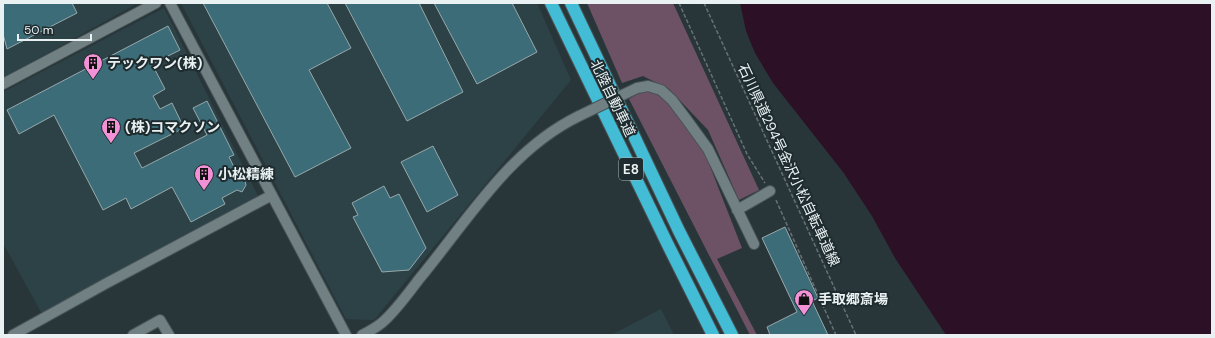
<svg xmlns="http://www.w3.org/2000/svg" width="1215" height="338" viewBox="0 0 1215 338" font-family="'DM Sans','Noto Sans JP',sans-serif">
<style>
.built{fill:#2d4247}
.green{fill:#6d5164}
.water{fill:#2c1025}
.building{fill:#3b6c78;stroke:#98a8ab}
.lines{fill:none;stroke-linecap:round;stroke-linejoin:round}
.minor-casing{stroke:#495457;stroke-width:12}
.highway-casing{stroke:#495457;stroke-width:14}
.path{stroke:#667174;stroke-width:1.5;stroke-dasharray:4 2;stroke-linecap:butt}
.minor{stroke:#718083;stroke-width:10}
.highway{stroke:#43bcd6;stroke-width:12}
.minor-bridge-casing{stroke:#495457;stroke-width:12;stroke-linecap:butt}
.minor-bridge{stroke:#718083;stroke-width:10}
.labels{text-anchor:middle;dominant-baseline:central;stroke-width:4;stroke-linejoin:round;paint-order:stroke}
.shield{fill:#1f2c2f;stroke:#acb6b8;stroke-width:1}
.shield-label{font-size:13px;font-weight:bold;fill:#e9f1f3}
.poi-label{font-size:14px;font-weight:bold;fill:#e9f1f3;stroke:#1f2c2f;text-anchor:start}
.street-label{font-size:14px;fill:#e9f1f3;stroke:#1f2c2f}
</style>
<rect width="100%" height="100%" fill="#293639"/>
<path class="built" d="M3,3h135l-135,75z
M181,3h356l34,77 -197,240 -28,-1z
M164,8l94,188 -216,118 -39,-71v-151z
M661,309l13,26h-63z"/>
<path class="green" d="M587,3h86l86,187 -20,10 -31,-70 -39,-41 -26,-13 -21,7z
M640,92h13l12,8 39,51 38,97 -25,11 40,76h-7l-121,-236z"/>
<path class="water" d="M740,3h472v332h-266l-51,-77 -23,-42 -29,-44 -70,-89 -18,-30 -9,-22z"/>
<path class="building" d="M3,3h69l5,10 -70,36 -4,-15z
M203,3h124l24,45 -42,22 42,78 -56,29z
M345,3h74l44,89 -56,29z
M434,3h78l25,49 -60,32z
M168,26l12,24 -28,14 13,25 -12,7 7,13 12,-6 12,25 -50,25 8,15 65,-33 -14,-27 14,-7 27,54 -5,2 9,18 6,2 2,8 -4,7 -5,-2 -15,8 3,6 -34,18 -19,-35 -41,22 -5,-11 -23,12 -49,-95 -35,19 -12,-24z
M433,146l25,49 -31,17 -26,-50z
M384,186l6,12 9,-4 27,54 -17,22 -27,2 -29,-55 5,-2 -6,-12z
M785,227l33,71 -6,3 16,34h-58l-3,-8 30,-15 -35,-74z"/>
<g class="lines">
<g class="minor-casing">
<path id="minor" d="M170,3l176,332
M3,84l153,-81
M637,88l11,-2 13,4 11,10 15,20 21,29 46,95
M737,210l33,-19
M13,335l92,-51 167,-89
M133,335l27,-15 9,15
M362,335c8,-4 17,-9 23,-15 13,-12 24,-28 35,-42 48,-58 89,-128 159,-162"/>
</g>
<g class="highway-casing">
<path id="highway" d="M551,3l116,240 46,92
M571,3l108,228 53,104"/>
</g>
<path class="path" d="M679,3l68,151 18,29
M704,3l152,332
M776,200l60,135"/>
<use href="#minor" class="minor"/>
<use href="#highway" class="highway"/>
<g class="minor-bridge-casing">
<path id="minor-bridge" d="M579,116l58,-28"/>
</g>
<use href="#minor-bridge" class="minor-bridge"/>
</g>
<defs>
<g id="building-pin" transform="scale(1)"><path d="M0 17L-7.5 6A9.5 9.5 0 1 1 7.5 6Z" fill="#f391d6" stroke="#1f2c2f"/><path d="M-4-6H4V6H1V3H-1V6H-4ZM-2.5-4.3h1.7v1.8h-1.7ZM.8-4.3h1.7v1.8H.8ZM-2.5-1h1.7V.8h-1.7ZM.8-1h1.7V.8H.8Z" fill="#111"/></g>
<g id="shop-pin" transform="scale(1)"><path d="M0 17L-7.5 6A9.5 9.5 0 1 1 7.5 6Z" fill="#f391d6" stroke="#1f2c2f"/><path d="M-5-2.5h2.3a2.7 3.5 0 0 1 5.4 0H5L5.5 6h-11ZM-1.5-2.5h3a1.5 2.3 0 0 0-3 0Z" fill="#111"/></g>
</defs>
<g fill-rule="evenodd">
<use href="#building-pin" x="93" y="63"/>
<use href="#building-pin" x="111" y="127"/>
<use href="#building-pin" x="204" y="174"/>
<use href="#shop-pin" x="804" y="299"/>
</g>
<g class="labels">
<rect class="shield" x="619" y="158" width="24" height="22" rx="3"/>
<g class="shield-label">
<text x="631" y="169">E8</text>
</g>
<g class="poi-label">
<text x="107" y="63">テックワン(株)</text>
<text x="125" y="127">(株)コマクソン</text>
<text x="218" y="174">小松精練</text>
<text x="818" y="299">手取郷斎場</text>
</g>
<g class="street-label">
<text transform="translate(613 98) rotate(64)">北陸自動車道</text>
<text transform="translate(789 165) rotate(65)">石川県道294号金沢小松自転車道線</text>
</g>
</g>
<rect width="1215" height="338" fill="none" stroke="#e9f1f3" stroke-width="8"/>
<path d="M18 34v6h73v-6" fill="none" stroke="#e9f1f3" stroke-width="2"/>
<text x="24" y="34" font-size="12" fill="#e9f1f3" stroke="#1f2c2f" stroke-width="3" paint-order="stroke">50 m</text>
</svg>
